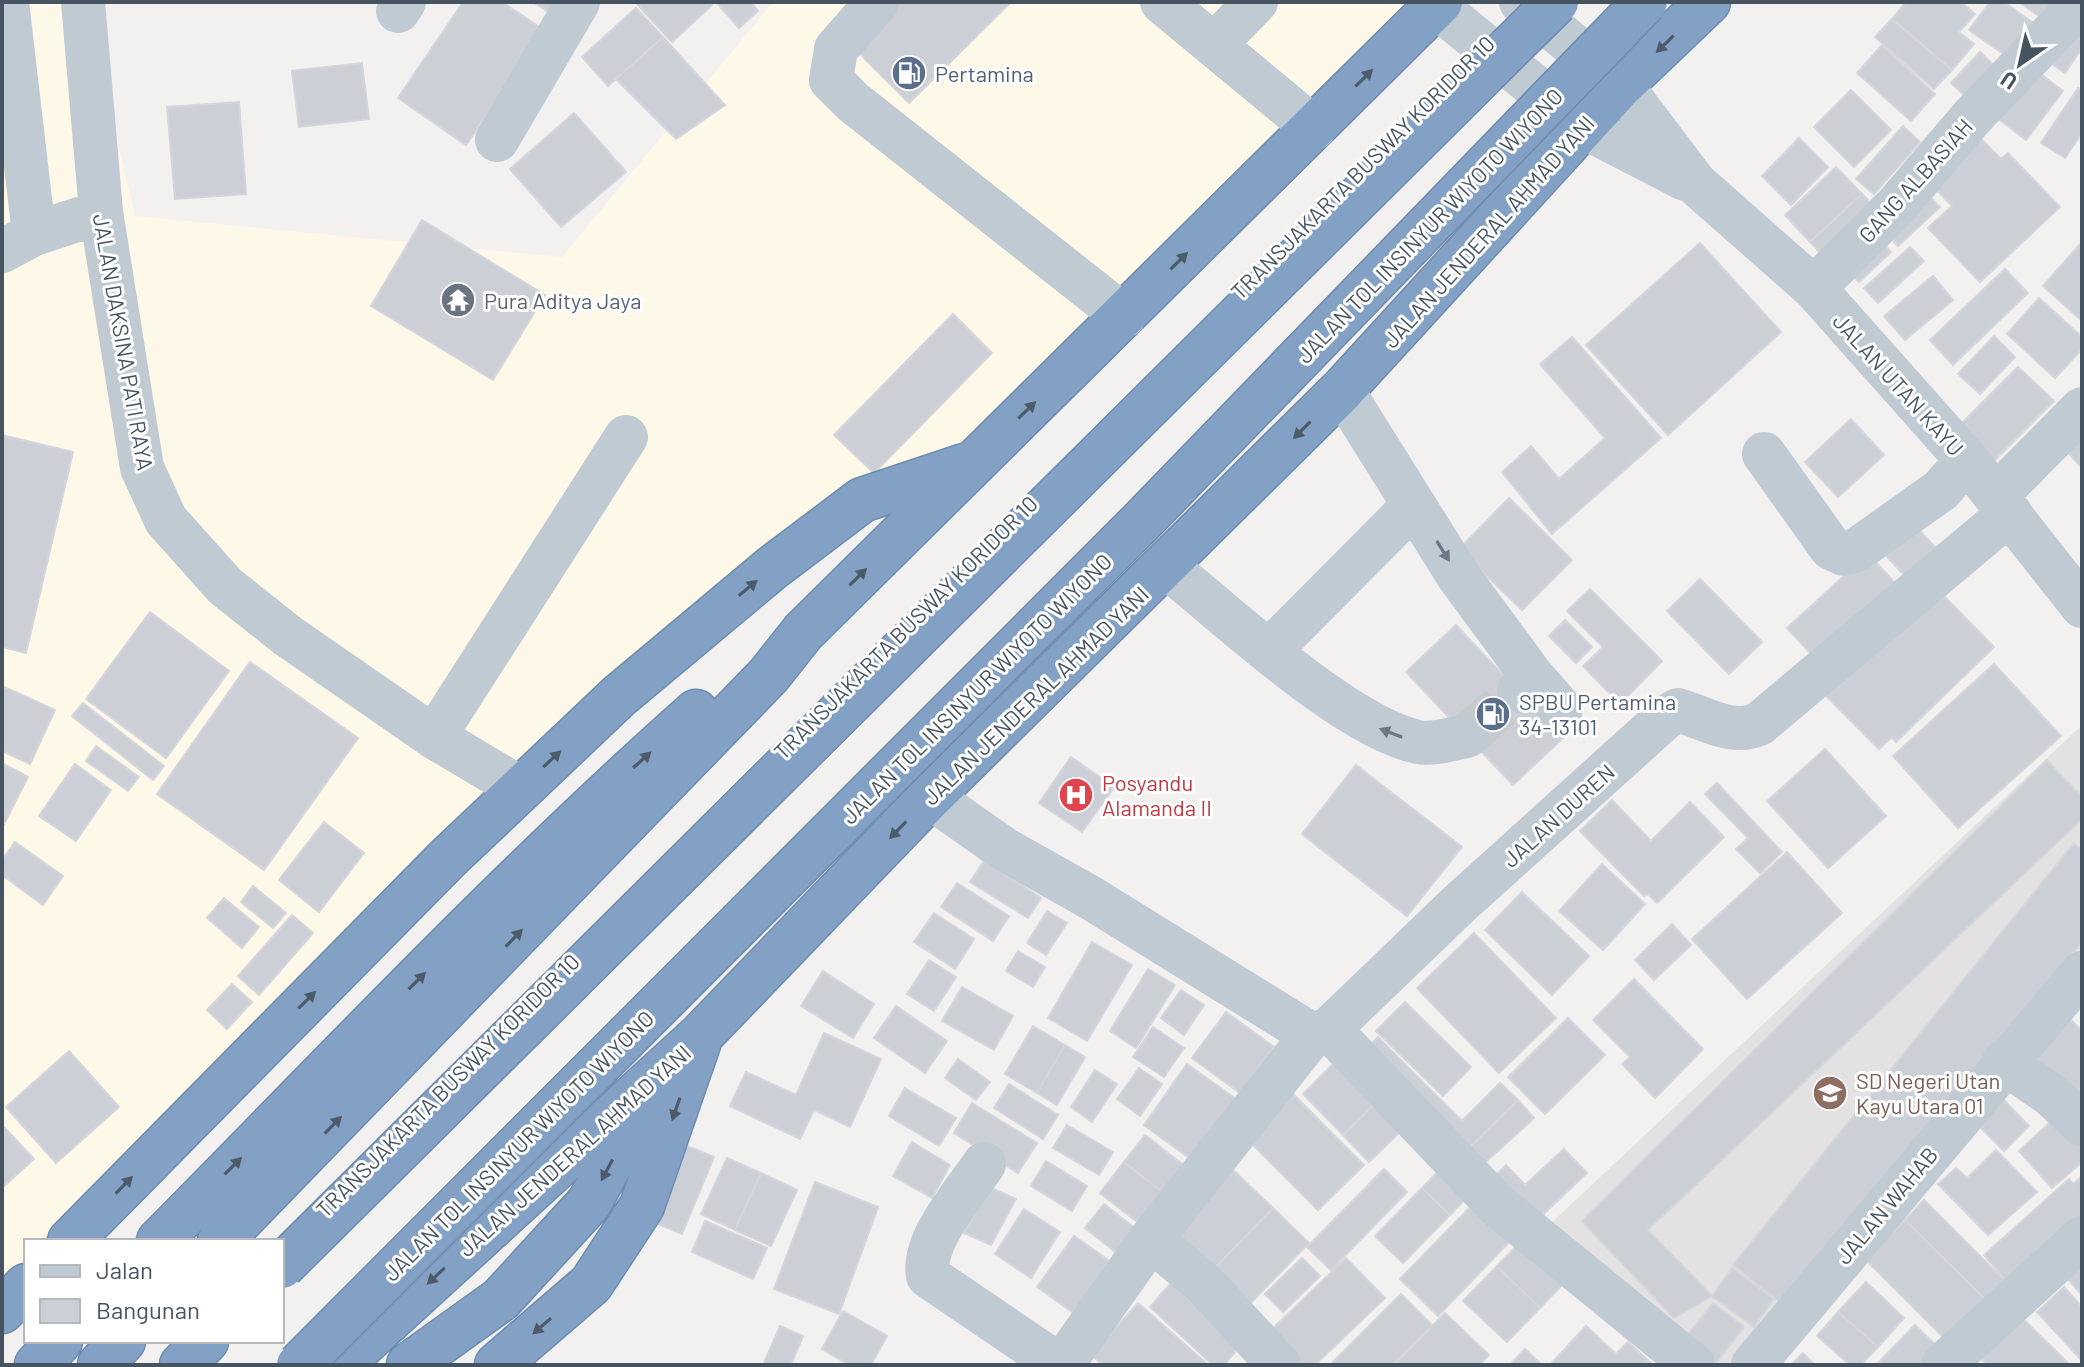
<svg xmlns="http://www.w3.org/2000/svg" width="2084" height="1367" viewBox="0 0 2084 1367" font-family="Barlow,sans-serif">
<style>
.commercial{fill:#fef8e9}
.education{fill:#e4e1e2}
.building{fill:#cccfd6;stroke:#d4d6dc;stroke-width:2}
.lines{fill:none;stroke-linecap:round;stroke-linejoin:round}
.minor-tunnel{stroke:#c8c9cc;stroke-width:44;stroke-dasharray:44 22;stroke-linecap:butt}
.highway-casing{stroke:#6e8cb0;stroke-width:47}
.minor{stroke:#c0cad3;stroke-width:44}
.highway{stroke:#83a1c4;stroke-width:44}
.highway-bridge-casing{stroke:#6e8cb0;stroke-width:47;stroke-linecap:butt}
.highway-bridge{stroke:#83a1c4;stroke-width:44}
.oneway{fill:#4c5b6a}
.oneway2{fill:#6b7782}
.labels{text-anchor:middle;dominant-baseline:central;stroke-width:6;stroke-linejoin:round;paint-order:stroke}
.service-label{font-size:22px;fill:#4e5e75;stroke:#fff;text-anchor:start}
.street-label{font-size:22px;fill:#465360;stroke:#fff}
.worship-label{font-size:22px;fill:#5b616d;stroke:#fff;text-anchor:start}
.health-label{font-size:22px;fill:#be3a42;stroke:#fff;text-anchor:start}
.education-label{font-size:22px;fill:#785e54;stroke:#fff;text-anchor:start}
</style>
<rect width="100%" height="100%" fill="#f3f0f0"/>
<path class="commercial" d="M2,2h83l50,214 427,41 211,-255h668l-470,462 -109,36 -156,123 -637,618h-43v44l-24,24z"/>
<path class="education" d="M2082,725v235l-345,405h-32l-157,-139z"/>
<path class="building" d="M463,2h39l42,28 -78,115 -68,-47z
M533,2h22l-6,10z
M635,2h73l4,3 -40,37z
M716,2h35l7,9 -19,17z
M895,2h116l-102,101 -60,-60z
M1906,2h55l14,12 -16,18 15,12 -22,26 -60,-51z
M1990,2h14l28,20 -24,35 -39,-27z
M2019,2h36l-12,17z
M636,8l27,29 -55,49 -26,-29z
M1892,19l60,51 -18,19 -59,-52z
M2082,31v17l-17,25 -21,-15z
M663,37l62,68 -49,34 -60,-60z
M1882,45l53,49 -24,27 -54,-48z
M1980,52l24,23 -29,30 -24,-22z
M362,63l7,56 -70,8 -7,-56z
M2031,67l32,24 -37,49 -31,-24z
M2078,88l4,2v43l-17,25 -24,-15z
M1851,90l40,40 -37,37 -40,-40z
M239,102l7,92 -71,5 -8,-92z
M574,113l52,59 -65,55 -51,-58z
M1903,126l17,16 -46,52 -18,-15z
M1978,136l23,23 7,-6 52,54 -80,75 -52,-54 24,-22 -23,-24z
M1799,138l29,29 -37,38 -29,-29z
M1836,167l26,27 -52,48 -25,-27z
M1925,192l15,15 -42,39 -14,-15z
M1862,194l20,21 -51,49 -21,-22z
M422,220l123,75 -52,85 -122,-74z
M1878,237l13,15 -32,30 -14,-15z
M2082,242v79l-39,-35z
M1700,243l81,89 -113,103 -82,-90z
M1910,247l14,14 -46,42 -14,-15z
M2005,269l23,24 -75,72 -23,-25z
M1933,276l20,24 -48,40 -21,-24z
M2039,298l43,39v12l-27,29 -48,-44z
M953,314l39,39 -118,120 -40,-38z
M1994,336l21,21 -35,37 -22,-20z
M1572,337l89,101 -109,96 -50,-62 29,-26 28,33 46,-41 -65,-74z
M2018,367l36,34 -63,63 -36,-34z
M1851,419l33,36 -46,42 -33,-35z
M2082,424v44l-22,-24z
M2,435l71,17 -47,201 -24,-6z
M1509,498l63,62 -50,50 -63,-61z
M1908,518l27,29 -30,29 -27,-29z
M1868,554l27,29 -80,75 -28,-30z
M1700,579l62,63 -33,32 -62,-63z
M1590,589l72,72 -42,43 -37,-38 20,-19 -36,-36z
M1939,591l55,56 -98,95 -4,-5 -13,12 -55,-55z
M150,612l79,59 -63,87 -80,-59z
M1565,620l27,27 -16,16 -27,-27z
M1456,625l107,113 -50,47 -107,-113z
M250,662l108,76 -94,132 -107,-76z
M1994,664l67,72 -103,92 -65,-72z
M2,686l53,24 -25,54 -28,-13z
M83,703l81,63 -11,14 -81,-64z
M96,746l43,31 -11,14 -42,-30z
M1825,749l61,67 -58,52 -61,-67z
M1071,757l43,30 -32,45 -43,-29z
M2047,760l35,37v22l-434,411 64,66 -38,22 -92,-97z
M2,763l26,14 -26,51z
M75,764l36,26 -35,51 -37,-25z
M1356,765l106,82 -55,69 -105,-82z
M1717,783l65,69 -22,21 -24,-24 12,-11 -43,-44z
M1612,800l39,41 39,-39 34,35 -67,66 -9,-9 -4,2 -64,-65z
M324,822l40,31 -45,59 -40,-32z
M15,842l48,34 -20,29 -41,-30v-15z
M2074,843l8,7v92l-295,366 -54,-43z
M1787,852l55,61 -95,86 -55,-60z
M984,861l57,37 -13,20 -58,-36z
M1602,864l43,40 -42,46 -44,-39z
M957,883l52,33 -16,25 -52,-34z
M253,886l33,27 -13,15 -32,-26z
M1522,892l67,64 -37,39 -67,-65z
M224,898l35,29 -17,21 -35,-30z
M1047,911l20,12 -21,32 -19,-12z
M934,913l40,26 -19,30 -41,-27z
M292,915l21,18 -54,62 -21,-19z
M1672,924l19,21 -37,35 -19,-20z
M1474,933l82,85 -57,55 -82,-85z
M1092,942l40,23 -45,76 -39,-23z
M1018,951l27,16 -12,20 -27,-16z
M929,960l27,17 -22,34 -27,-17z
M1148,969l27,16 -39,63 -26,-17z
M823,971l51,33 -21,34 -52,-32z
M1634,979l69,70 -48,49 -33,-34 8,-7 -37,-37z
M232,984l20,18 -25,27 -20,-19z
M962,987l51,29 -19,34 -52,-29z
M1181,990l23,15 -20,30 -23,-17z
M1405,1002l66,65 -28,29 -67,-65z
M896,1006l51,35 -22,32 -51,-35z
M1226,1012l48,35 -34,46 -48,-35z
M1568,1018l37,37 -60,59 -37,-37z
M2070,1019l12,12v64l-58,-28z
M1033,1026l32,19 -28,48 -32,-19z
M1153,1027l31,21 -20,29 -31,-20z
M824,1033l57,26 -31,68 -36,-17 -14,29 -70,-33 16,-34 50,23z
M1378,1037l84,84 38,-38 18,17 -54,53 -102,-100z
M1065,1045l20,12 -28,48 -20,-12z
M69,1051l50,56 -63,56 -50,-56z
M1340,1057l41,41 -38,37 -40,-41z
M958,1059l32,23 -14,18 -31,-22z
M1187,1064l49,35 -44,61 -48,-35z
M1139,1068l23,16 -22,32 -23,-17z
M1095,1070l22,14 -25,38 -21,-15z
M1009,1084l49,31 -15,24 -49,-31z
M905,1088l51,30 -17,28 -50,-30z
M1289,1090l75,75 -46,45 -75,-75z
M1381,1098l26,27 -38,37 -26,-27z
M2002,1098l27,28 -25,25 -28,-28z
M1518,1100l16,18 -56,51 -14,-16z
M972,1103l65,40 -19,30 -64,-40z
M2056,1117l26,28v17l-30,26 -33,-37z
M2,1125l32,34 -32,29z
M1067,1125l46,27 -14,23 -46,-27z
M1145,1135l45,35 -21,27 -45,-35z
M912,1142l38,23 -18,33 -39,-22z
M685,1145l29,12 -32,77 -29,-12z
M1564,1149l23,24 -56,53 -41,-45 16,-16 19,20z
M1996,1150l41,42 -49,43 -50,-51 18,-16 11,10z
M727,1158l34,15 -26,57 -34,-16z
M1046,1161l41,25 -15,25 -41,-25z
M1124,1162l45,35 -24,31 -45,-35z
M1447,1162l28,27 -25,26 -28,-27z
M1228,1165l45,43 -66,68 -45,-43z
M1384,1169l23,23 -76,78 -24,-23z
M761,1173l36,17 -26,56 -36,-16z
M2082,1176v51l-69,62 -29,-34 85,-76 4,5z
M815,1182l63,25 -39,107 -65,-25z
M989,1187l27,12 -25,46 -27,-12z
M1422,1188l28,27 -47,48 -28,-27z
M1478,1199l38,36 -78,81 -38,-37z
M1924,1200l87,87 -19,19 -87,-86z
M1104,1204l37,29 -19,24 -37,-29z
M1273,1208l36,35 -66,68 -36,-35z
M1024,1209l36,23 -29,46 -36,-24z
M1905,1220l87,86 -40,40 -87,-87z
M705,1221l62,27 -14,31 -61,-27z
M1074,1236l40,28 -36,52 -41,-29z
M1524,1238l43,42 -27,28 -43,-42z
M2082,1248v47l-24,-27z
M1302,1258l18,18 -37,36 -18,-18z
M1346,1258l39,40 -70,67h-24l-27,-28z
M1497,1266l43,42 -33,34 -44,-41z
M1732,1268l42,31 -20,28 -42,-31z
M1866,1282l38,36 -26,29 -40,-35z
M1171,1283l69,63 -16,19h-11l-63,-58z
M2064,1287l18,20v54l-45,-49z
M1401,1294l31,31 -40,40h-62z
M1138,1303l68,60 -2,2h-101l-12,-10z
M1713,1303l31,24 -28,36 -31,-25z
M843,1311l44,25 -16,29h-22l-27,-16z
M1838,1312l40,35 -17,18h-11l-33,-29z
M2016,1312l54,53h-83l-11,-11z
M1445,1313l44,42 -10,10h-85z
M1915,1325l30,29 -9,11h-60z
M780,1326l23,10 -12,29h-28z
M1586,1326l30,28 12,-12 25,23h-103z
M1525,1349l17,16h-32z
M1803,1353l12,12h-24z"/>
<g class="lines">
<path class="minor-tunnel" d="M1467,736l52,-45"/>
<g class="highway-casing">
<path id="highway" d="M70,1241l378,-383 171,-162 153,-128 90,-68 102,-34
M159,1241c176,-178 349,-362 537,-529
M220,1241l549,-566 34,-43 637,-630
M2,1311l24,-25
M37,1365l23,-24
M100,1365l23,-24
M182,1365l24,-24
M340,1365l361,-330 229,-238 412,-407 279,-305 87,-83
M409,1365l92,-66 88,-96 56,-103
M497,1365l94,-81 51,-78 57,-165"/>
</g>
<path class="minor" d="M7,2l27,232
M83,2l18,210 41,256 24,52 59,66 63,50 146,101 86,51
M877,2l-41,47 -5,31 22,22 271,214
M1162,2l152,126
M1431,2l153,125 101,52
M1521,2l100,83 74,98 119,105 153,172 115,146
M398,11l6,-9
M1214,45l42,-43
M497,140l81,-138
M2,251l32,-17 67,-22
M1814,288l83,-83 75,-88 110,-115
M1342,390l117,187 73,99 -13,15
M1764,454l67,94 13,6 14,-5 83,-59 26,-30
M1996,496l86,-87
M1167,567c61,49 179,160 251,175 14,3 34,-3 49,-6
M1270,650l144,-145
M1532,676l29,33
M434,737l192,-300
M930,797l74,52 87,49 221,137
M1329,1029l167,175 197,161
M2004,1062l47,33 31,29
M984,1164c-19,29 -63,77 -56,112l131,89
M1151,1239l54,46 74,80
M1062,1365l89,-126 161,-204 17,-6 129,-124 207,-187 13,-8c27,8 53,26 81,14l251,-211
M1753,1365l329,-392
M1943,1365l139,-127"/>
<use href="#highway" class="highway"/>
<g class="highway-bridge-casing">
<path id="highway-bridge" d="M282,1266l1274,-1264
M299,1365l841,-842 505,-521"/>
</g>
<use href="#highway-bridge" class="highway-bridge"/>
</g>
<defs><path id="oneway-solid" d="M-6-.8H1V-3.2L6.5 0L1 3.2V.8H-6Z" transform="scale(2)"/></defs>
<g class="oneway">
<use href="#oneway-solid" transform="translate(1665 44) rotate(136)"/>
<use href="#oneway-solid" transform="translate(1364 78) rotate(-45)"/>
<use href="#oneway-solid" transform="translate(1179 261) rotate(-45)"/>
<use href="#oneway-solid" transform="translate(1027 410) rotate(-44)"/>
<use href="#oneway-solid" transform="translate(1302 430) rotate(135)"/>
<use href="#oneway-solid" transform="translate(858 577) rotate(-45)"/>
<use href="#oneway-solid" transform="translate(748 588) rotate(-40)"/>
<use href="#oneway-solid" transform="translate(552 759) rotate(-43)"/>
<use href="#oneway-solid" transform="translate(642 760) rotate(-42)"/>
<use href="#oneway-solid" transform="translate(898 830) rotate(134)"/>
<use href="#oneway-solid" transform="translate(514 938) rotate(-46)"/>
<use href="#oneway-solid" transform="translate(417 981) rotate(-45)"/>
<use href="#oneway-solid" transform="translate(307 1000) rotate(-45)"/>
<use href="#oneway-solid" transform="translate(676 1109) rotate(109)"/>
<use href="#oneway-solid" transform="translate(333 1125) rotate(-46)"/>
<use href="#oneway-solid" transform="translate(233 1166) rotate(-45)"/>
<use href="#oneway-solid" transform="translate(607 1170) rotate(118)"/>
<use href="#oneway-solid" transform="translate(124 1185) rotate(-46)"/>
<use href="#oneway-solid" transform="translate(436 1276) rotate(137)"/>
<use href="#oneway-solid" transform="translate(542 1326) rotate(139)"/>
</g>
<g class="oneway2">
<use href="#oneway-solid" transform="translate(1443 551) rotate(58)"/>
<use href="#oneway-solid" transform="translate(1391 733) rotate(-159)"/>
</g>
<defs>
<g id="fuel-disc" transform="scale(1.8)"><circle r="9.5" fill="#5c6f8a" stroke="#fff"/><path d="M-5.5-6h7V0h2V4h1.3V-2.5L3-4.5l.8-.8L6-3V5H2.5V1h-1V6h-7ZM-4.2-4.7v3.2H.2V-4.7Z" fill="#fff"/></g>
<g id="temple-disc" transform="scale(1.8)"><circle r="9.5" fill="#6b7280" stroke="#fff"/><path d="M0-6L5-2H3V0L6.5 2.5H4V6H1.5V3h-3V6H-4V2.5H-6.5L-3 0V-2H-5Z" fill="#fff"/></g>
<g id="hospital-disc" transform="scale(1.8)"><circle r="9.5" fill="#e0444e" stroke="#fff"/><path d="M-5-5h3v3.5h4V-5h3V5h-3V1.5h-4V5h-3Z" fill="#fff"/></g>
<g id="school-disc" transform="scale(1.8)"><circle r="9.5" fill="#8d6e63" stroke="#fff"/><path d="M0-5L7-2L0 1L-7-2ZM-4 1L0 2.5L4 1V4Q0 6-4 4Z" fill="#fff"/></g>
</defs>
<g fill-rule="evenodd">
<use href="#fuel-disc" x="909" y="73"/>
<use href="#temple-disc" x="458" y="300"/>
<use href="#fuel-disc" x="1493" y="714"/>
<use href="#hospital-disc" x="1076" y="795"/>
<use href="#school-disc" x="1830" y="1093"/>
</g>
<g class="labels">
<g class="service-label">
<text x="935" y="73">Pertamina</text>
<text x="1519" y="701">SPBU Pertamina<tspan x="1519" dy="25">34-13101</tspan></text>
</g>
<g class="street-label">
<text transform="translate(1362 167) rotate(-45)">TRANSJAKARTA BUSWAY KORIDOR 10</text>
<text transform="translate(1915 180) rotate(-48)">GANG ALBASIAH</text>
<text transform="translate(1429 225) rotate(-46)">JALAN TOL INSINYUR WIYOTO WIYONO</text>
<text transform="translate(1488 231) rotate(-48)">JALAN JENDERAL AHMAD YANI</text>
<text transform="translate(124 342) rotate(80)">JALAN DAKSINA PATI RAYA</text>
<text transform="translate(1899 384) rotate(48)">JALAN UTAN KAYU</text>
<text transform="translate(905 627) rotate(-45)">TRANSJAKARTA BUSWAY KORIDOR 10</text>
<text transform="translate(976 688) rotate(-45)">JALAN TOL INSINYUR WIYOTO WIYONO</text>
<text transform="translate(1035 695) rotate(-44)">JALAN JENDERAL AHMAD YANI</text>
<text transform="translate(1558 815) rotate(-42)">JALAN DUREN</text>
<text transform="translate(447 1085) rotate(-45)">TRANSJAKARTA BUSWAY KORIDOR 10</text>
<text transform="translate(518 1145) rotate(-45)">JALAN TOL INSINYUR WIYOTO WIYONO</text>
<text transform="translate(574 1150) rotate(-42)">JALAN JENDERAL AHMAD YANI</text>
<text transform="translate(1886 1205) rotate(-50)">JALAN WAHAB</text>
</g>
<g class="worship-label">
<text x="484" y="300">Pura Aditya Jaya</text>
</g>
<g class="health-label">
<text x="1102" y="782">Posyandu<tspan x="1102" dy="25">Alamanda II</tspan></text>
</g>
<g class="education-label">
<text x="1856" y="1080">SD Negeri Utan<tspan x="1856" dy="25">Kayu Utara 01</tspan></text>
</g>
</g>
<rect width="2084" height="1367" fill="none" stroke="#465360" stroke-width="8"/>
<rect x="24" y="1239" width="260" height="104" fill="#ffffff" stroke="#b5babf" stroke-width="2"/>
<rect x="40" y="1265" width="40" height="12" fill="#c0cad3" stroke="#b5babf" stroke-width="2"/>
<text x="96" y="1279" font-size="24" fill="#465360">Jalan</text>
<rect x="40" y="1299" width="40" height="24" fill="#cccfd6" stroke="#b5babf" stroke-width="2"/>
<text x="96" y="1319" font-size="24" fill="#465360">Bangunan</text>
<g transform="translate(2020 64) rotate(214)" stroke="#ffffff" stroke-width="6" paint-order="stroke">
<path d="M0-6L14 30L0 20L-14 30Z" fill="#465360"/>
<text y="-12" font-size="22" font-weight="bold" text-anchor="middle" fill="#465360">U</text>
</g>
</svg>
